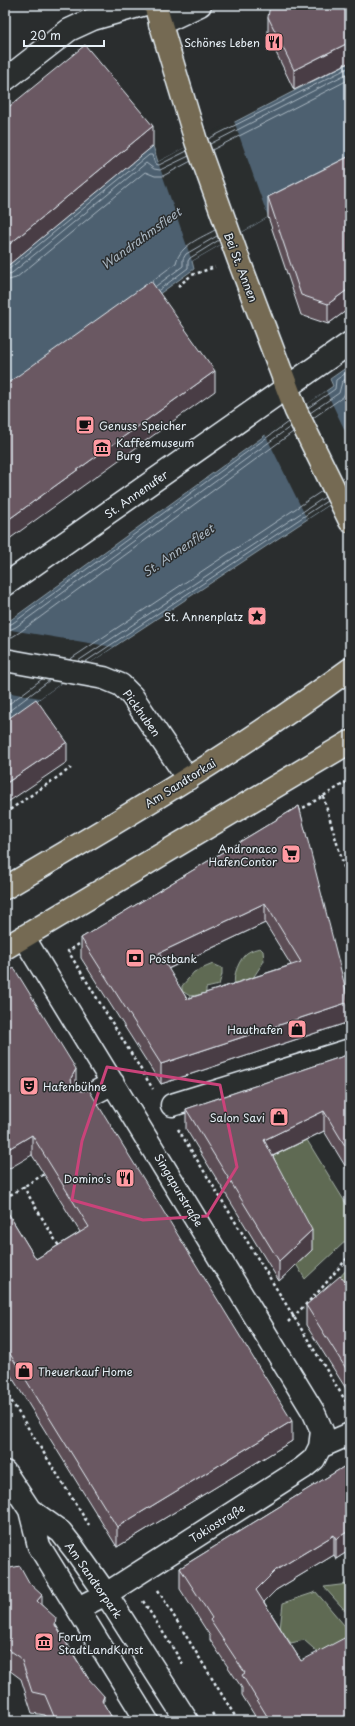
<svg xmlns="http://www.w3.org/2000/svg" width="355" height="1726" viewBox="0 0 355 1726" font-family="'Playpen Sans',sans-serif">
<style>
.green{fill:#5e6b52;stroke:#a3aea5}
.water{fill:#4d6170;stroke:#8b9ba6}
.pier{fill:#2a2d2e}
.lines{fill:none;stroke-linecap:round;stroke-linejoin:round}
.shore{stroke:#aab7c2;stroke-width:1}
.minor-casing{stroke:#e8f1f8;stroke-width:25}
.major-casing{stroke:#e8f1f8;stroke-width:25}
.path{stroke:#e8f1f8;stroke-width:2.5;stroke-dasharray:3 3;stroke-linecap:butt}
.minor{stroke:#2a2d2e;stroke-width:22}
.major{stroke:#746b52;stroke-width:22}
.wall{fill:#5b4d54;stroke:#e8f1f8;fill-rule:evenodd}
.shaded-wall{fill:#4a3e45;stroke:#e8f1f8}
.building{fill:#6a5962;stroke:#e8f1f8;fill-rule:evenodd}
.marked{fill:none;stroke:#ca437a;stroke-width:3;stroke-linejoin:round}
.labels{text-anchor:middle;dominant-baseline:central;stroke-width:3;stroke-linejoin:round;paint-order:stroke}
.poi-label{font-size:11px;fill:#e8f1f8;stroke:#2a2d2e;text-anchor:end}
.street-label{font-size:11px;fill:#e8f1f8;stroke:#2a2d2e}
.water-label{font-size:12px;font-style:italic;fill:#aab7c2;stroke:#2a2d2e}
</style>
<rect width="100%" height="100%" fill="#2a2d2e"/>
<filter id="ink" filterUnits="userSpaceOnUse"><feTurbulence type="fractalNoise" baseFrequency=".025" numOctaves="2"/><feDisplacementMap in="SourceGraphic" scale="8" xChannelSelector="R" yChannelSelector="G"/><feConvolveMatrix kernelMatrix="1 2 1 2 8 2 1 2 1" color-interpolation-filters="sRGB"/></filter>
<g filter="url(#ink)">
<path class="green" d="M260,948l3,3 1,10 -13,20 -16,4c-3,-9 5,-27 12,-32 4,-3 9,-4 13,-5z
M213,964l9,4v6l-3,11 -13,3v6l-16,2 -8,-5v-5l12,-14z
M307,1140l43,70v27l-45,42 -9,-15 -32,-104z
M350,1266v32l-14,-17z
M350,1582v34l-26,-29 24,-3z
M316,1592l34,40v3l-28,21 -18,-16 -13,3 -11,-14 3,-26z"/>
<path class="water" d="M350,62v114l-82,41 -76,44 2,8 -189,136v-137l148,-122 5,16z
M350,365v126l-256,169 -54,38 -11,11 -24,16v-101l328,-238 -3,-7z"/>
<path class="pier" d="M234,121l34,96 -76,44 -34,-99z
M326,391l24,50v50l-43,28 -42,-85z
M5,629l108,18 -73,51 -35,-6z"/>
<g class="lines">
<path class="shore" d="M208,139l142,-72
M210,144l140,-72
M212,150l138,-71
M5,270l4,-1 140,-114h3l3,9 4,1 28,-14
M5,275l7,-2 134,-110 8,6 6,1 29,-14
M5,281l11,-3 129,-106 10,4h8l28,-15
M152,281l24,-18c4,-18 25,-25 39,-33
M156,286l27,-20v-7l3,-5 31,-18
M159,290l29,-22v-7l2,-3 29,-18
M308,408l27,-19 1,-9 14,-10
M310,413l29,-20 3,-11 8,-6
M313,418l30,-21 7,-13
M5,627l8,-4 275,-201
M5,632l11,-5 274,-200
M5,638l7,-1 8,-5 273,-200
M69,660l253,-169
M78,661l247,-164
M85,662l242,-161
M5,707l37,-28
M5,714l45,-34"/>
<g class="minor-casing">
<path id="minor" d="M160,24l40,-19
M5,80l64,-50 24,-11 49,-14
M5,585l345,-242
M5,660l99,18 17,7 11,11 56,83
M24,938l290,475 8,18 -2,16
M83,1099l30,-16
M172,1105l178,-55
M5,1472l25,38 9,36 108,175
M30,1510l31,22 14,18 31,44 81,127
M78,1608l28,-14 197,-126 11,-9 6,-12 30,-13"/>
</g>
<g class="major-casing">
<path id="major" d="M155,5l41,136 42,117 58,153 54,110
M5,888c118,-69 235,-138 345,-219
M5,948l345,-206"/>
</g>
<path class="path" d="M178,286l14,-11 23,-8
M323,796l27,91
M298,811l52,-31
M5,813l66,-45
M84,941l-16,10 85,138
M178,1129l172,279
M23,1186l37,62
M5,1198l41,-25
M288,1322l32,-32 30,-35
M5,1391l84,134
M5,1532l6,10
M158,1590l80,131
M143,1601l40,63
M212,1713l5,8"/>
<use href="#minor" class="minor"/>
<use href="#major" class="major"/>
</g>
<path class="wall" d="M350,5v57l-56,28 -26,-54v-19z
M350,156v152l-22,16 -27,-9 -33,-98v-20z
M299,806l50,216 -188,62 -80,-126v-20zM265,923l26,42 -104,34 -19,-30z
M5,973l287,468 -175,106 -112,-181v-158l31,51 44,-27 -48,-77z
M350,1054v120l-26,-43 -51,25 39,94 -33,31 -93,-152v-20z
M350,1287v108l-44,-70v-20z
M350,1463v87l-14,9 -2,-4 -58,35 -12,12 37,59 49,60h-92l-16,-26v-7l-32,-48v-4l-30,-47v-21z
M5,1569l37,37 14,19 58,96h-67l-2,-6 -13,-2 -11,-34 -16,-12z"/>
<path class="shaded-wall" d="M350,42v20l-56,28v-20z
M153,126v20l-148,122v-20z
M350,288v20l-22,16v-20z
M215,371v20l-210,151v-20z
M67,742v20l-62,42v-20z
M265,903v20l-106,50v-20z
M349,1002v20l-188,62v-20z
M76,1069v20l-5,9v-20z
M324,1111v20l-60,29v-20z
M32,1135v20l-27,16v-20z
M312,1230v20l-33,31v-20z
M292,1421v20l-175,106v-20z
M350,1530v20l-14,9v-20z
M334,1535v20l-58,35 -20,20v-20l20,-20z
M42,1595v20l-5,-14z
M104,1696v20l-2,-15z"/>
<path class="building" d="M270,5h80v37l-56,28 -26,-53z
M85,45l68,81 -148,122v-138z
M350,156v132l-22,16 -27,-9 -33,-98z
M151,281l64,90 -210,151v-137z
M36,699l31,43 -62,42v-63z
M299,806l50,196 -188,62 -80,-126zM265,903l36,59 -114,37 -28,-46z
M14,968l62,101 -5,9 1,7 4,4 6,2 7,-1 203,331 -175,106 -112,-181v-138l31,51 53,-32 -57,-92 -27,16v-178z
M350,1054v100l-26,-43 -60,29 48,90 -33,31 -93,-152z
M340,1276l10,11v88l-44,-70z
M350,1463v67l-14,9 -2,-4 -58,35 -20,20 45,71 49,-26v85l-1,1h-79l-28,-46 3,-2 -35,-53 2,-2 -32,-50z
M20,1566l10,18 12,11 -5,6 19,17 -1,7 33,53 16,18 -2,5 12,20h-58l-11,-26 -13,-3 -11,-34 -16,-11v-78z"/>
</g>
<path class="marked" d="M107,1067l113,18 17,82 -30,49 -64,4 -71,-20 10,-59z"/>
<defs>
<g id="restaurant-square" transform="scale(1)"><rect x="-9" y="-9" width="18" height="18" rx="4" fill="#ff9aa2" stroke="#2a2d2e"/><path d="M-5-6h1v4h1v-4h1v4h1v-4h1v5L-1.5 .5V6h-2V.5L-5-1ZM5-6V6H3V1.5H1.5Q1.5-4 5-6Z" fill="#111"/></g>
<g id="cafe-square" transform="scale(1)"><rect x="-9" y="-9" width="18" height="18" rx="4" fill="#ff9aa2" stroke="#2a2d2e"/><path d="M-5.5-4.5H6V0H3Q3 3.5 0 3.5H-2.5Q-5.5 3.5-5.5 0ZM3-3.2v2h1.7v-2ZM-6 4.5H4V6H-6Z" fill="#111"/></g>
<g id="museum-square" transform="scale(1)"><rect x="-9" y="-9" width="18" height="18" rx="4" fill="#ff9aa2" stroke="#2a2d2e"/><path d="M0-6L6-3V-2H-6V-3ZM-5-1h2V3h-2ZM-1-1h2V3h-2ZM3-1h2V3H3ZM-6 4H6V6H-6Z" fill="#111"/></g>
<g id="sight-square" transform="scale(1)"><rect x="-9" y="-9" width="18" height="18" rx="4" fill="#ff9aa2" stroke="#2a2d2e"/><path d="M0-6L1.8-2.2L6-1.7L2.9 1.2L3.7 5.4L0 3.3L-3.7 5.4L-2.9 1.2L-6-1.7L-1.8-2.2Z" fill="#111"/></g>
<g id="supermarket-square" transform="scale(1)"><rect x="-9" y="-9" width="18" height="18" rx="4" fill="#ff9aa2" stroke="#2a2d2e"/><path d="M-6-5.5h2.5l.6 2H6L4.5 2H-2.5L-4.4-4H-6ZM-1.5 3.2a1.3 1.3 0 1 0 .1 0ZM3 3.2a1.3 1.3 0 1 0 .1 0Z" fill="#111"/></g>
<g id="bank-square" transform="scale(1)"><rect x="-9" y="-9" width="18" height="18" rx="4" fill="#ff9aa2" stroke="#2a2d2e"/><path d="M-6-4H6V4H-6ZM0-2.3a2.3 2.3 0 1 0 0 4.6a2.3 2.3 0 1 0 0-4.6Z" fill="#111"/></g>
<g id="shop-square" transform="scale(1)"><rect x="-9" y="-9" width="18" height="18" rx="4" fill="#ff9aa2" stroke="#2a2d2e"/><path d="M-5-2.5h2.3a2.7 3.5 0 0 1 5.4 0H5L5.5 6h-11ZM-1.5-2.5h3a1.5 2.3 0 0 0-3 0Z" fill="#111"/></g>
<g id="theatre-square" transform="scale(1)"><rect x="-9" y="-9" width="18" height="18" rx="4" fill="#ff9aa2" stroke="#2a2d2e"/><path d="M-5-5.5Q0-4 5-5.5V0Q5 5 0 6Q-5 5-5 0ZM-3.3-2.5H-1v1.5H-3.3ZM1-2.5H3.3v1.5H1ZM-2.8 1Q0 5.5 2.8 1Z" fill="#111"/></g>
</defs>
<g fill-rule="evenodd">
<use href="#restaurant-square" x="274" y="42"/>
<use href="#cafe-square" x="85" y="425"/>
<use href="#museum-square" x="102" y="448"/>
<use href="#sight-square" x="257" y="616"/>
<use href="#supermarket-square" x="291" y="854"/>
<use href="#bank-square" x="135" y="958"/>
<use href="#shop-square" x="297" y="1029"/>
<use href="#theatre-square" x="29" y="1086"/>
<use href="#shop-square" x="279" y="1117"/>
<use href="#restaurant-square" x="125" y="1178"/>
<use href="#shop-square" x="24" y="1371"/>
<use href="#museum-square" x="44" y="1642"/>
</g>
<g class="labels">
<g class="poi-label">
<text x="260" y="42">Schönes Leben</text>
<text x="99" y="425" text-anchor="start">Genuss Speicher</text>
<text x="116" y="442" text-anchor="start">Kaffeemuseum<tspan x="116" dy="13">Burg</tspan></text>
<text x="243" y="616">St. Annenplatz</text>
<text x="277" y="848">Andronaco<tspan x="277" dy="13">HafenContor</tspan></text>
<text x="149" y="958" text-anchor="start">Postbank</text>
<text x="283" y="1029">Hauthafen</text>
<text x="43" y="1086" text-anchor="start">Hafenbühne</text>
<text x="265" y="1117">Salon Savi</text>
<text x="111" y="1178">Domino's</text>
<text x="38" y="1371" text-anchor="start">Theuerkauf Home</text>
<text x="58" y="1636" text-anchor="start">Forum<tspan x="58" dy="13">StadtLandKunst</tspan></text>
</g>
<g class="street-label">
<text transform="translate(241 267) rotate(69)">Bei St. Annen</text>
<text transform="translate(136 494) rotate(-35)">St. Annenufer</text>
<text transform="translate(142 713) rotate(54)">Pickhuben</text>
<text transform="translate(180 783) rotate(-32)">Am Sandtorkai</text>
<text transform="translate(179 1190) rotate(59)">Singapurstraße</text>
<text transform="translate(217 1523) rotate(-32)">Tokiostraße</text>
<text transform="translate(94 1580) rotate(55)">Am Sandtorpark</text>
</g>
<g class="water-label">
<text transform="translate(141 238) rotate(-36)">Wandrahmsfleet</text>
<text transform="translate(178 550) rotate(-34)">St. Annenfleet</text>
</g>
</g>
<rect width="355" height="1726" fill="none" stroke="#2a2d2e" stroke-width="20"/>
<rect x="10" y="10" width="335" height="1706" fill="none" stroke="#e8f1f8" stroke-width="1.5" filter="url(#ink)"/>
<path d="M24 40v6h80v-6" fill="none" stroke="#e8f1f8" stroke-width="2"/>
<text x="30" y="40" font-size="12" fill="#e8f1f8" stroke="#2a2d2e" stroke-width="3" paint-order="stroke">20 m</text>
</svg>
